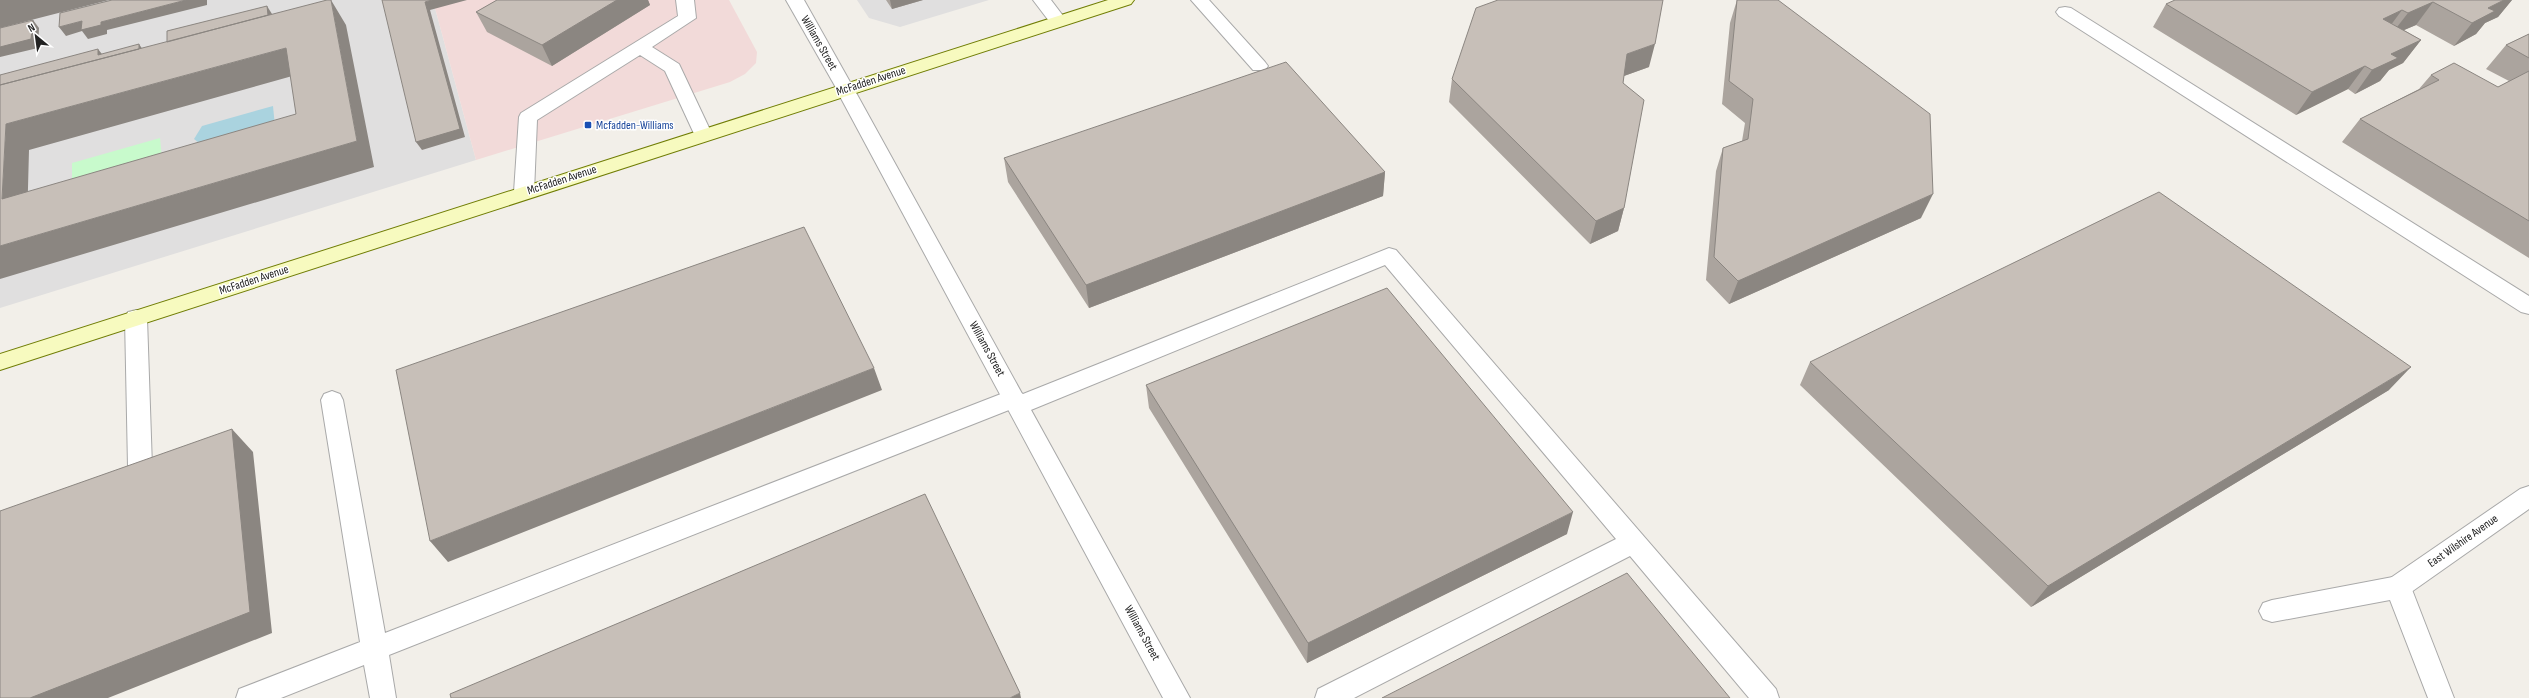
<svg xmlns="http://www.w3.org/2000/svg" width="2529" height="698" viewBox="0 0 2529 698" font-family="'Sofia Sans Condensed',sans-serif">
<style>
.residential{fill:#e0dfdf}
.commercial{fill:#f2dad9}
.park{fill:#c8facc}
.water{fill:#aad3df}
.lines{fill:none;stroke-linecap:round;stroke-linejoin:round}
.service-casing{stroke:#a9a9a9;stroke-width:2}
.minor-casing{stroke:#a9a9a9;stroke-width:2}
.tertiary-casing{stroke:#a9a9a9;stroke-width:2}
.secondary-casing{stroke:#707d05;stroke-width:2}
.service{fill:#fff;fill-rule:evenodd}
.minor{fill:#fff;fill-rule:evenodd}
.tertiary{fill:#fff;fill-rule:evenodd}
.secondary{fill:#f7fabf;fill-rule:evenodd}
.wall{fill:#aba49e}
.shaded-wall{fill:#8b8681}
.building{fill:#c7bfb8;stroke:#8b8681;fill-rule:evenodd}
.transit-dot{fill:#1a4fb4;stroke:#fff;stroke-width:1.5}
.labels{text-anchor:middle;dominant-baseline:central;stroke-width:3;stroke-linejoin:round;paint-order:stroke}
.street-label{font-size:12px;fill:#222;stroke:#fff}
.transit-label{font-size:12px;fill:#164399;stroke:#fff;text-anchor:start}
</style>
<rect width="100%" height="100%" fill="#f2efe9"/>
<path class="residential" d="M0,0h464l-29,8 41,152 -476,148z
M857,0h132l-89,27 -31,-9z"/>
<path class="commercial" d="M464,0h265l28,52 -1,11 -11,11 -15,8 -254,78 -41,-152z"/>
<path class="park" d="M160,138l3,31 -91,27v-33z"/>
<path class="water" d="M273,106l2,20 -71,21 -10,-8 8,-13z"/>
<g class="lines">
<g class="service-casing">
<path id="service" d="M676,0h18l2,18 -44,29 27,17 33,70 -2,4 -7,2 -7,-2 -31,-67 -25,-16 -103,65 -3,72 -3,5 -7,2 -7,-2 -3,-5 5,-75 2,-4 157,-97z
M1033,0h18l16,21 -3,4h-12z
M1191,0h18l56,62 3,4 -3,4h-12z
M2065,7l6,1 458,288v18l-8,-2 -462,-296 -3,-4 3,-4z
M1389,248l7,2 380,439 3,9h-30l-119,-142 -276,142h-39l3,-9 298,-150 -231,-274 -359,147 -8,3 -9,-5 -620,245 7,43h-26l-6,-33 -83,33h-45l3,-9 121,-47 -39,-242 3,-6 8,-3 8,3 3,6 42,233 621,-241 8,-3 9,5z
M136,310l8,2 3,6 5,149 -4,7 -8,3 -8,-3 -4,-7 -3,-149 3,-6z
M2398,576l9,3 4,8 43,111h-26l-38,-98 -118,22 -9,-3 -4,-8 4,-8 9,-3z"/>
</g>
<g class="minor-casing">
<path id="minor" d="M845,83l6,2 3,4 336,609h-27l-327,-609 3,-4z
M2529,486v23l-122,86 -9,3 -9,-3 -4,-8 4,-8 131,-90z"/>
</g>
<g class="tertiary-casing">
<path id="tertiary" d="M786,0h18l50,89 -3,4h-12z"/>
</g>
<g class="secondary-casing">
<path id="secondary" d="M1108,0h26l-3,4 -1131,366v-16z"/>
</g>
<use href="#service" class="service"/>
<use href="#minor" class="minor"/>
<use href="#tertiary" class="tertiary"/>
<use href="#secondary" class="secondary"/>
</g>
<path class="wall" d="M497,0h151l2,5 -98,61 -65,-34 -11,-20z
M886,0h37l-31,9z
M1737,0l184,218 -192,86 -23,-24 10,-109 7,-23 19,-7 3,-18 -23,-19 8,-81z
M2512,0l-14,17 -13,6 -9,11 -22,12 -38,-21 -12,5 17,10 -18,23 -14,7 -9,11 -25,13 -7,-5 -52,26 -143,-88 13,-23z
M2529,34v224l-187,-116 18,-23 59,-30 12,-14 67,12 11,-6 -23,-12 20,-24z
M1649,67l-25,9 -1,7 1,125 -6,23 -28,13 -141,-142 3,-23z
M1004,158l381,14 -2,24 -294,112 -81,-126z
M1810,362l579,28 -358,217 -231,-222z
M1146,385l421,149 -260,129 -158,-255z"/>
<path class="shaded-wall" d="M0,0h109l-109,28z
M186,0h21v5l-100,25v4l-19,5 -6,-8 -16,5 -7,-9 23,-6 19,1z
M331,0l15,25 28,142 -374,112v-33l357,-105z
M432,0h35l-37,10 35,127 -43,13 -6,-8 9,-140z
M617,0h31l2,5 -98,61 -10,-21z
M890,0h33l-31,9z
M2504,0h8l-14,17 -13,6 -9,11 -22,12 18,-23 16,-15z
M2433,2l-17,23 -26,11 18,-23z
M267,6l5,8 -98,46z
M2402,10l-17,23 -2,-14z
M33,20l6,8 -1,20 -38,9v-10z
M2421,40l-18,23 -14,7 -9,11 -25,13 17,-24 19,-16z
M139,44l6,9 -145,52z
M1655,44l-6,23 -28,10 6,-23z
M286,48l17,25 -274,77 -2,75 -25,-26 4,-75z
M98,49l7,9 -7,-3z
M2365,66l-17,23 -52,26 16,-23z
M1385,172l-2,24 -294,112 -3,-23z
M1933,194l-12,24 -192,86 9,-23z
M1624,208l-6,23 -28,13 6,-23z
M2411,367l-22,23 -358,217 17,-21z
M874,368l8,22 -434,172 -18,-21z
M232,429l21,23 19,181 -164,65h-78z
M1573,512l-6,22 -260,129 1,-20z
M1020,693l1,5h-11z"/>
<path class="building" d="M112,0h74l-85,22v3l-20,5 1,-9 -23,6 1,-14z
M327,0h4l26,141 -357,105v-161zM286,48l10,66 -294,85 4,-75z
M382,0h50l-7,2 35,127 -44,13z
M497,0h120l-75,45 -66,-33z
M1498,0h165l-8,44 -28,10 -4,29 21,17 -20,108 -28,13 -144,-142 24,-71z
M1737,0h41l152,114 3,80 -195,87 -24,-24 9,-109 25,-9 5,-40 -24,-18z
M2175,0h329l-16,8 7,3 -23,12 -39,-21 -25,11 -6,-3 -19,9 38,21 -30,14 7,4 -26,12 -7,-4 -53,26 -146,-88z
M267,6l1,9 -101,27v-11z
M33,20l-2,19 -31,8v-19z
M2529,34v24l-23,-13z
M139,44v5l-139,36v-10l98,-26v6z
M1286,62l99,110 -299,113 -82,-127z
M2454,63l44,24 31,-16v150l-169,-102 79,-39 -8,-5z
M2159,192l252,175 -363,219 -238,-224z
M804,227l70,141 -444,173 -34,-171z
M1387,288l186,224 -265,131 -162,-258z
M232,429l18,183 -220,86h-30v-187z
M925,494l95,199 -10,5h-559l-1,-4z
M1627,573l103,125h-348z"/>
<rect class="transit-dot" x="584" y="121" width="8" height="8" rx="2"/>
<g class="labels">
<g class="street-label">
<text transform="translate(819 43) rotate(60)">Williams Street</text>
<text transform="translate(871 81) rotate(-18)">McFadden Avenue</text>
<text transform="translate(562 180) rotate(-18)">McFadden Avenue</text>
<text transform="translate(254 280) rotate(-18)">McFadden Avenue</text>
<text transform="translate(987 349) rotate(61)">Williams Street</text>
<text transform="translate(2463 541) rotate(-35)">East Wilshire Avenue</text>
<text transform="translate(1142 633) rotate(61)">Williams Street</text>
</g>
<g class="transit-label">
<text x="596" y="125">Mcfadden-Williams</text>
</g>
</g>
<g transform="translate(36 36) rotate(331)" stroke="#ffffff" stroke-width="3" paint-order="stroke">
<path d="M0-3L7 15L0 10L-7 15Z" fill="#222222"/>
<text y="-6" font-size="11" font-weight="bold" text-anchor="middle" fill="#222222">N</text>
</g>
</svg>
